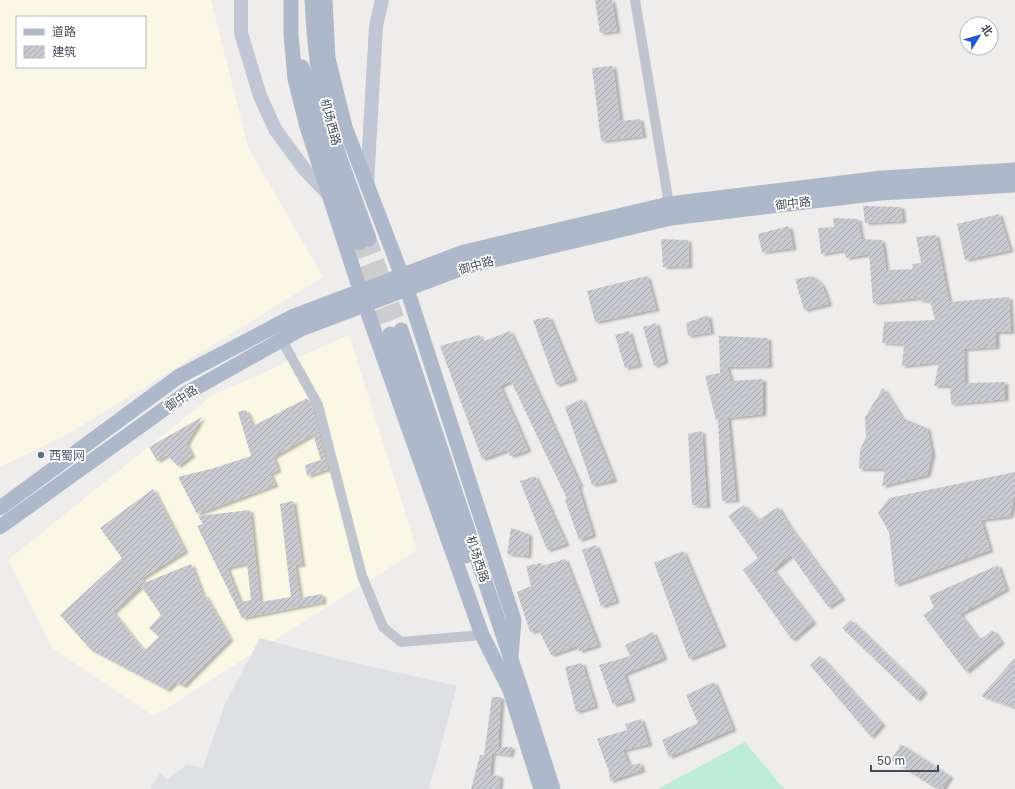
<svg xmlns="http://www.w3.org/2000/svg" width="1015" height="789" viewBox="0 0 1015 789" font-family="'Golos Text','Noto Sans SC',sans-serif">
<style>
.commercial{fill:#faf7e5;fill-rule:evenodd}
.airport{fill:#dee0e4}
.pitch{fill:#bcecd5}
.building{fill:url(#building-hatch);fill-rule:evenodd;filter:url(#shadow)}
.lines{fill:none;stroke-linecap:round;stroke-linejoin:round}
.primary-tunnel{stroke:#cdcdcf;stroke-width:15;stroke-dasharray:15 8;stroke-linecap:butt}
.street{stroke:#bec5ce;stroke-width:10}
.secondary{stroke:#bfc7d5;stroke-width:14}
.primary{stroke:#adb8ca;stroke-width:15}
.service-dot{fill:#5c6f8a;stroke:#fff;stroke-width:1.5}
.labels{text-anchor:middle;dominant-baseline:central;stroke-width:3.5;stroke-linejoin:round;paint-order:stroke}
.street-label{font-size:12px;fill:#464d59;stroke:#fff}
.service-label{font-size:12px;fill:#4e5e75;stroke:#fff;text-anchor:start}
</style>
<defs>
<pattern id="building-hatch" width="6" height="6" patternUnits="userSpaceOnUse"><rect width="6" height="6" fill="#cacbd2"/><path d="M-1 1l2-2M0 6l6-6M5 7l2-2" fill="none" stroke="#a6a7ad"/></pattern>
<filter id="shadow"><feDropShadow dx="3.5" dy="2" stdDeviation="1" flood-color="#0004"/></filter>
</defs>
<rect width="100%" height="100%" fill="#efedec"/>
<path class="commercial" d="M0,0h211l37,147 75,130 -255,157 -68,33zM17,17h128v50h-128z
M349,335l68,215 -263,166 -102,-68 -44,-88 205,-165z"/>
<path class="airport" d="M260,638l74,20 123,28 -28,103h-279l10,-16 7,6 21,-15 15,4 22,-64z"/>
<path class="pitch" d="M745,742l39,47h-126z"/>
<path class="building" d="M595,0h17l5,31 -17,2z
M613,66l7,55 20,-2 3,17 -42,5 -9,-73z
M863,206l38,1 2,14 -38,2z
M999,214l11,36 -45,10 -8,-36z
M833,218l25,1 3,20 21,1 4,30 27,-1 -1,-5 9,-1 -5,-26 20,-2 13,67 60,-5 2,35h-15v15l-32,2 1,34 40,-1v17l-54,5 -1,-18h-16l5,-24 -37,4 2,-22 -22,-1 2,-21 51,-2 -5,-19 -11,-1 -1,-2 -45,5 -4,-49 -23,4 -2,-8 -23,4 -3,-26 16,-1z
M789,226l4,22 -31,4 -4,-18z
M661,239l27,1 1,26 -26,1z
M647,276l9,33 -61,13 -8,-31z
M813,276l9,9 7,19 -25,6 -9,-31z
M708,315l3,17 -23,4 -2,-13z
M549,317l25,62 -18,6 -23,-65z
M656,323l9,38 -11,5 -11,-39z
M510,331l70,154 -2,1 15,49 -14,5 -14,-40 2,-1 -56,-118 -11,5 28,64 -18,6 -3,-6 -25,9 -42,-113 39,-11 3,7z
M629,331l10,34 -14,3 -10,-33z
M719,336l49,2 1,28 -42,1 4,14 32,-2v35l-35,4 8,82 -14,1 -4,-82 -2,1 -11,-44 15,-3z
M883,388l19,30 25,10 5,26 -5,21 -45,11 3,-17h-26l1,-19 6,-13 -1,-20z
M307,398l5,9 16,62 -21,7 -2,-11 16,-5 -8,-26 -40,23 5,13 -8,4 5,11 -78,29 -19,-37 33,-8 40,-13 -13,-44 8,-2 7,16z
M582,399l32,81 -22,5 -27,-78z
M202,417l-16,27 6,11 -14,11 -11,-11 -10,6 -8,-14z
M702,431l5,75 -15,-1 -4,-71z
M1015,472v19l-5,25 -29,4 9,30 -95,35 -6,-53 -11,-19 11,-15z
M535,476l31,68 -19,6 -27,-69z
M153,489l32,62 -43,27 2,5 47,-19 12,32 2,-1 25,44 -47,47 -8,-4 -8,8 -76,-40 -31,-35 62,-57 -22,-30zM141,586l20,29 -12,13 10,9 -15,14 -31,-39z
M293,501l9,64h-7l5,33 22,-4 1,8 -81,16 -45,-92 6,-2 -5,-8 52,-6 10,92 31,-5 -11,-93zM247,563l4,37 -14,3 3,-1 -13,-34z
M744,505l14,15 20,-13 11,19 53,72 -14,9 -37,-52 -18,15 40,52 -21,18 -49,-70 15,-12 -30,-42z
M511,528l18,6 -1,22 -21,-2z
M596,545l20,56 -15,5 -19,-56z
M683,551l40,94 -34,14 -35,-96z
M565,559l33,86 -19,6 -2,-5 -26,9 -12,-25 -9,2 -13,-40 14,-6 -5,-20 15,-3 1,3z
M998,565l8,24 -46,25 19,26 14,-10 8,12 -35,30 -43,-57 11,-7 -5,-12z
M851,620l73,71 -7,9 -75,-72z
M653,632l11,26 -40,16 8,25 -19,6 -14,-40 31,-9 -5,-11z
M820,656l62,68 -11,13 -61,-72z
M1015,658v50l-34,-12z
M582,663l13,43 -19,6 -11,-45z
M714,682l19,47 -64,28 -7,-17 36,-17 -12,-28z
M492,697h9l-3,50h14l-2,8 -18,-2 -2,22 10,1 -1,13h-28l9,-34h4z
M641,719l8,25 -26,6 6,16 11,-3 2,7 -32,11 -1,-9 -12,-33 30,-9 -2,-6z
M901,744l49,32 -8,13h-5l-46,-29z"/>
<g class="lines">
<path class="primary-tunnel" d="M369,239l32,91
M359,243l31,91"/>
<path class="street" d="M635,0l35,210
M279,335l39,70 44,171 21,51 18,15 81,-7"/>
<path class="secondary" d="M241,0v33l19,63 15,33 30,41 24,25
M367,184l9,-158 6,-26"/>
<path class="primary" d="M291,0v34l4,45 12,48 58,178 117,330 29,57
M312,0c2,42 6,83 17,124 11,39 27,77 40,115
M325,0l3,58 17,69 62,162 107,331 -3,37
M302,67l23,79 34,97
M401,330l120,359 32,100
M390,334l76,222
M0,508l178,-131 116,-61 170,-64 205,-48 213,-26 133,-8
M0,527l185,-133 116,-65 167,-63 203,-48 210,-25 134,-8
M508,684l33,105"/>
</g>
<circle class="service-dot" cx="41" cy="455" r="4"/>
<g class="labels">
<g class="street-label">
<text transform="translate(331 122) rotate(75)">机场西路</text>
<text transform="translate(793 203) rotate(-7)">御中路</text>
<text transform="translate(476 265) rotate(-16)">御中路</text>
<text transform="translate(181 398) rotate(-33)">御中路</text>
<text transform="translate(478 559) rotate(72)">机场西路</text>
</g>
<g class="service-label">
<text x="49" y="455">西蜀网</text>
</g>
</g>
<rect x="16" y="16" width="130" height="52" fill="#ffffff" stroke="#b5b8bd"/>
<rect x="24" y="29" width="20" height="6" fill="#adb8ca" stroke="#b5b8bd"/>
<text x="52" y="36" font-size="12" fill="#464d59">道路</text>
<rect x="24" y="46" width="20" height="12" fill="url(#building-hatch)" stroke="#b5b8bd"/>
<text x="52" y="56" font-size="12" fill="#464d59">建筑</text>
<g transform="translate(979 36) rotate(53)"><circle r="19" fill="#ffffff" stroke="#b5b8bd"/>
<path d="M0-3L7 15L0 10L-7 15Z" fill="#2157d4"/>
<text y="-6" font-size="11" font-weight="bold" text-anchor="middle" fill="#464d59">北</text>
</g>
<path d="M871 765v6h67v-6" fill="none" stroke="#464d59" stroke-width="2"/>
<text x="877" y="765" font-size="12" fill="#464d59" stroke="#ffffff" stroke-width="3" paint-order="stroke">50 m</text>
</svg>
